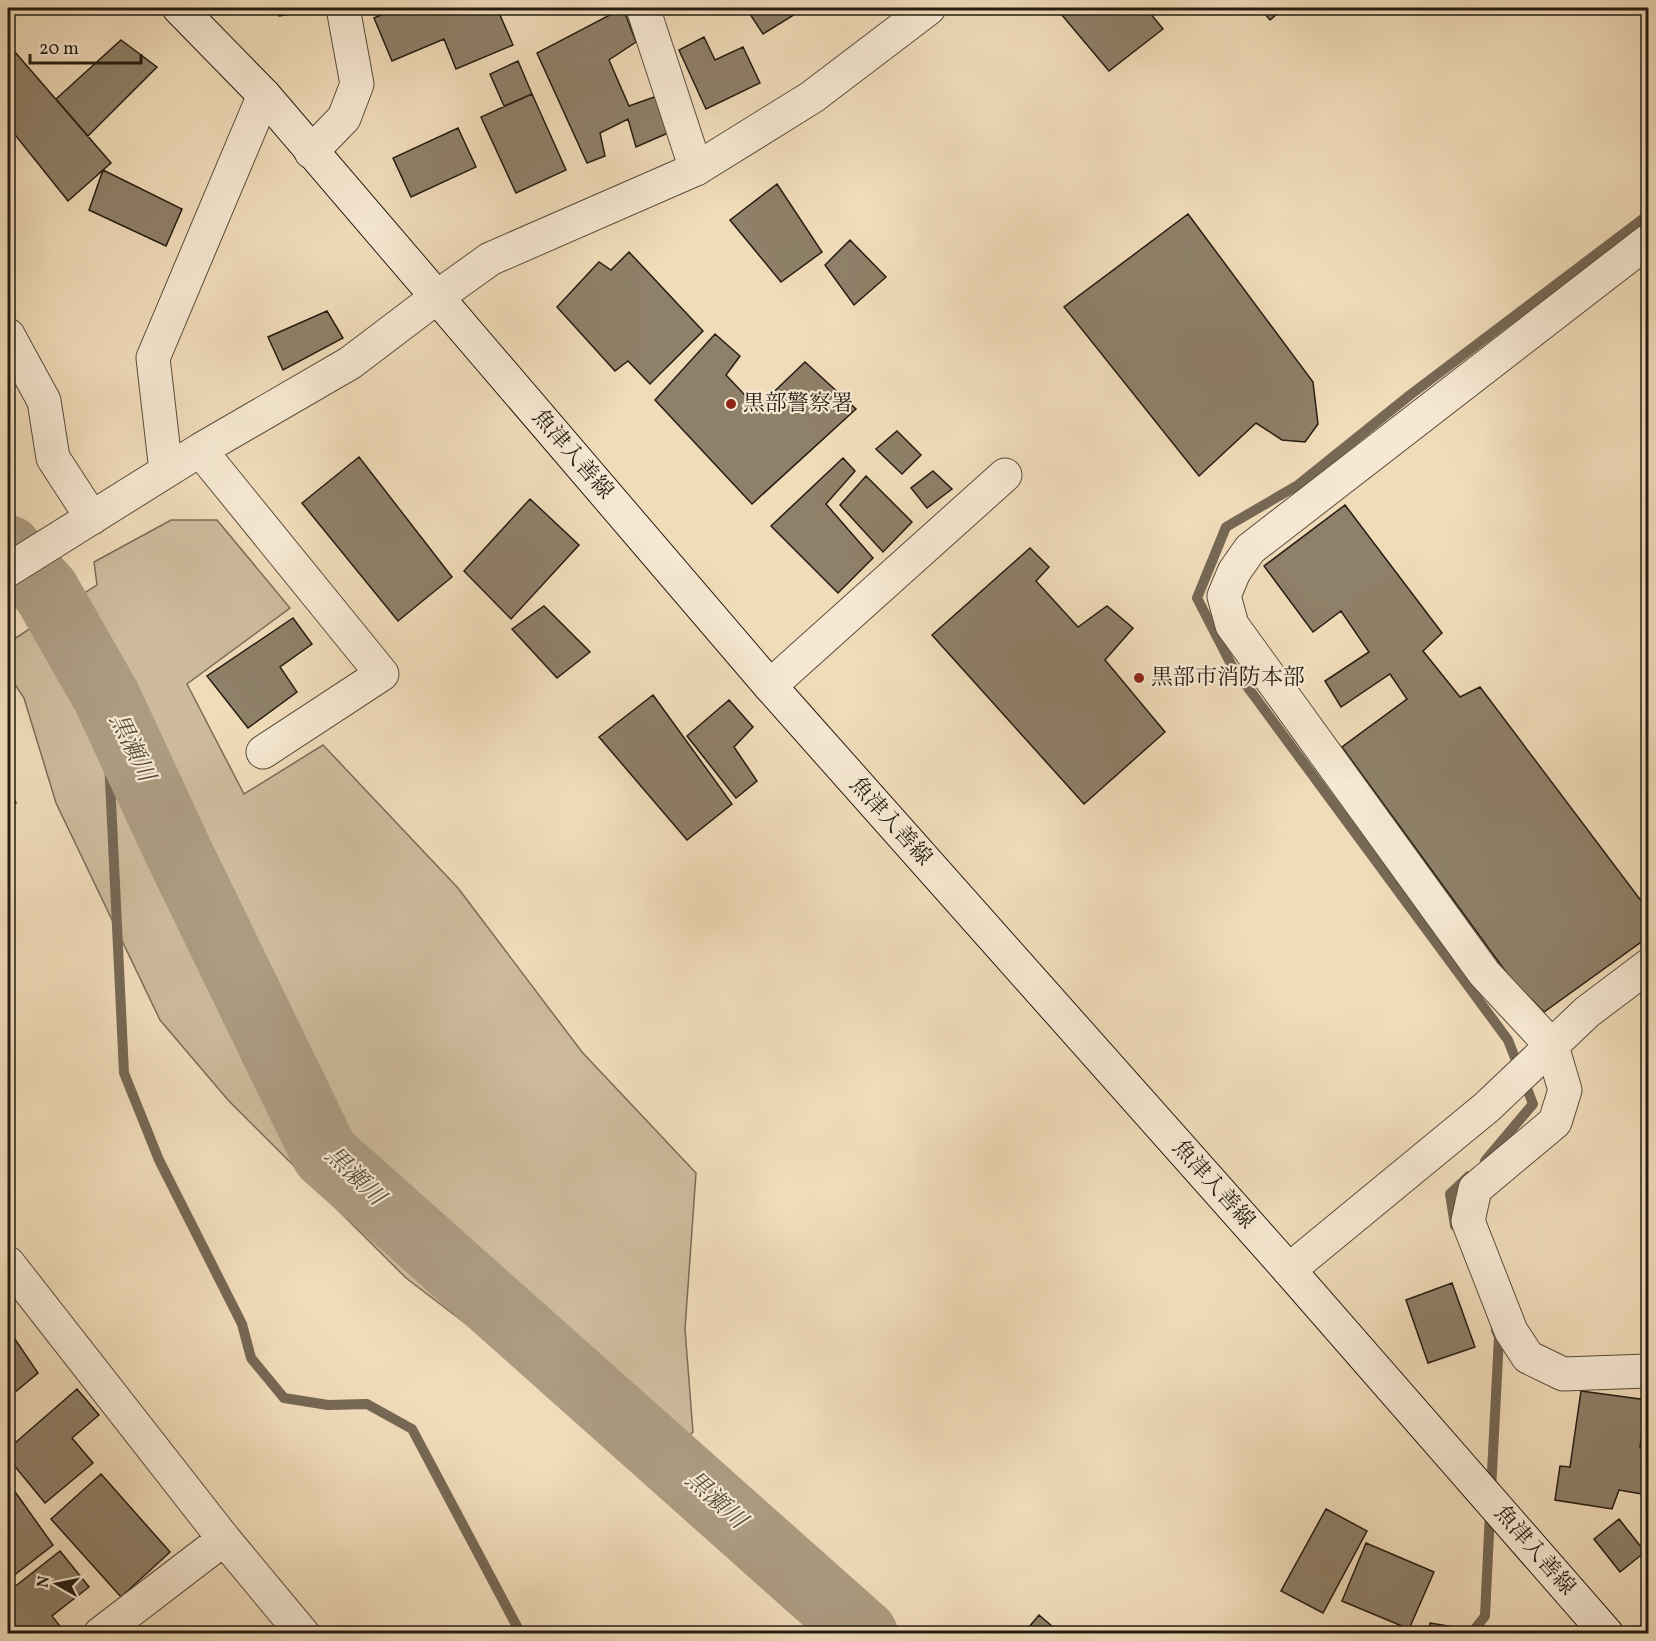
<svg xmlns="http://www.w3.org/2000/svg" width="1656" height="1641" viewBox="0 0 1656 1641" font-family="Vollkorn,'Noto Serif JP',serif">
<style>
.green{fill:#cebb9d;stroke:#7a6c58;stroke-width:1.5}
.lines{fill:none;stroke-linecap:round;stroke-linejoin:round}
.stream{stroke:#766855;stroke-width:10}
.river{stroke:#ac9b81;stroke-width:68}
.building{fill:#8f8069;stroke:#251c12;stroke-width:1.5}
.minor-casing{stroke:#584c3c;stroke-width:35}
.tertiary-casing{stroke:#584c3c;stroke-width:35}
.secondary-casing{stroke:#251c12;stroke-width:35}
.minor{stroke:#f6e8d2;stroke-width:33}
.tertiary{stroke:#f6e8d2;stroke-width:33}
.secondary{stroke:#f6e8d2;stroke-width:33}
.poi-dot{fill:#8f2418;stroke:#f6e8d2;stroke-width:2}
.labels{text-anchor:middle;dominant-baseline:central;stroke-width:4.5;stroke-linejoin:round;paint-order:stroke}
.poi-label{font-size:22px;fill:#251c12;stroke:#f6e8d2;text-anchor:start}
.street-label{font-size:22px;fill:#251c12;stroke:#f6e8d2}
.water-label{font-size:24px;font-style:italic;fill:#5b4f3e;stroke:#f6e8d2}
</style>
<rect width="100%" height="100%" fill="#f1dcba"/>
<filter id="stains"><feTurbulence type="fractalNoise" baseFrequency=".00333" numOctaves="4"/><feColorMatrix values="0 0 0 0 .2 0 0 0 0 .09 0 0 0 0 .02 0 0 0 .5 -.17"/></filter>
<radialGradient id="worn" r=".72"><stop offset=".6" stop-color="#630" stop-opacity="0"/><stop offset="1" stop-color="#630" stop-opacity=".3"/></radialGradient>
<path class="green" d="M171,520h46l73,88 -103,76 57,110 79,-49 135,143 124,164 114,121 -11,156 8,103 -45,46 -116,-104 -126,-96 -178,-178 -68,-80 -104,-217 -32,-105 -16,-24v-31l89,-58 -3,-23z"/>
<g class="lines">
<path class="stream" d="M106,696l18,377 35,87 83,164 9,34 33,40 44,7 39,-1 45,25 109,205
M1485,1161l48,-57 -25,-64 -276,-374 -35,-68 29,-71 72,-42 112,-90 238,-180
M1455,1226l-5,-32 19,-18
M1491,1491l8,-154 -3,-7
M1471,1634l14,-18 5,-104"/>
<path class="river" d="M8,549l38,42 60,105 73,157 146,301 539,480"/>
</g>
<path class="building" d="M278,8h39v2l-38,6z
M397,8h100l16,37 -57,24 -12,-30 -52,22 -18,-43z
M623,8l13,34 -27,18 20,46 28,-10 11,37 -32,14 -8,-28 -28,14 5,23 -18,7 -50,-110z
M746,8h59l-42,26z
M1056,8h90l17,21 -54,42z
M1260,8h24l-14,12z
M704,37l11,23 28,-13 17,36 -54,26 -27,-59z
M121,40l36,27 -69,69 -32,-37z
M8,44l103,119 -43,38 -60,-75z
M518,61l14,33 -28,12 -14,-32z
M532,94l34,76 -50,23 -35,-76z
M458,128l18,39 -65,30 -18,-39z
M103,170l79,39 -16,37 -77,-36z
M777,184l45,68 -41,30 -51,-62z
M1188,214l125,168 5,42 -13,18 -23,-2 -26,-17 -57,53 -135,-169z
M850,240l36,37 -32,28 -29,-40z
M629,252l74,79 -53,53 -22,-23 -13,10 -58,-64 42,-45 12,8z
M327,311l16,27 -60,32 -15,-33z
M715,334l25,22 -14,19 31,33 48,-46 51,47 -104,95 -97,-104z
M897,431l24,24 -19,19 -26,-25z
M359,457l93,120 -54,44 -96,-118z
M843,458l12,13 -29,33 47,54 -35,35 -67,-67z
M933,471l19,18 -25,19 -16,-20z
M866,476l46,46 -29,30 -43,-47z
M530,499l49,46 -68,74 -47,-48z
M1345,505l97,128 -19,18 37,46 20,-10 168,223v27l-104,75 -33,-33 -169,-232 65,-48 -17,-25 -49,33 -16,-26 44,-29 -28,-41 -28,21 -49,-66z
M1030,548l19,19 -13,14 42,46 29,-21 26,22 -28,32 60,72 -81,72 -152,-169z
M544,606l46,46 -33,26 -45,-49z
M293,618l19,26 -32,23 17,25 -49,36 -41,-52z
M653,695l79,109 -45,36 -88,-103z
M729,700l24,27 -19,20 23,34 -21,17 -49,-62z
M8,788l8,15 -8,5z
M1452,1283l23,64 -47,16 -22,-63z
M8,1329l30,44 -30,25z
M77,1389l22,26 -27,23 21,25 -48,40 -37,-45v-9z
M1581,1391l66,9 -7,47 8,2v46l-29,-5 -7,19 -57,-9 5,-34 10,1z
M101,1474l69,78 -49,45 -70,-78z
M8,1482l45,63 -45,35z
M1326,1509l41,22 -44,82 -42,-22z
M1619,1519l26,33 -25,20 -26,-33z
M1366,1543l68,29 -25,57 -67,-28z
M60,1551l29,36 -37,29 14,18h-46l-12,-17v-25z
M1039,1615l22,19h-38z
M1430,1623l31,5 -1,6h-31z
M276,1626l5,8h-15z"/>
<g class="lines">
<g class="minor-casing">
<path id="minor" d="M643,8l53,161
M311,152l33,-34 13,-34 -14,-76
M1648,241l-398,308 -16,23 -10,24 8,29 252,348 68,73 13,44 -10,32 -80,67 -7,32 43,110 17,26 35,17 85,-3
M8,335l36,66 9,57 39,60
M200,450l182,224 -119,78
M166,471l-13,-113 111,-263
M8,570l192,-120 150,-87 87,-66
M770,686l235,-211
M8,1263l216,276
M1289,1270l198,-163 100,-95 61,-46
M100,1634l124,-95 79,95"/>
</g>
<g class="tertiary-casing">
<path id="tertiary" d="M437,297l53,-38 206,-90 116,-72 117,-89"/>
</g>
<g class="secondary-casing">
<path id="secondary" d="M179,8l85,87 506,591 519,584 318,364"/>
</g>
<use href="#minor" class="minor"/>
<use href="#tertiary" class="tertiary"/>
<use href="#secondary" class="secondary"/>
</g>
<g class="poi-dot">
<circle cx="731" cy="404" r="6"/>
<circle cx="1139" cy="678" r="6"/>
</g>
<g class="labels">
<g class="poi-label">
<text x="743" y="404">黒部警察署</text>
<text x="1151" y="678">黒部市消防本部</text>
</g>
<g class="street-label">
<text transform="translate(572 455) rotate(49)">魚津入善線</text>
<text transform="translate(890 822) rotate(48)">魚津入善線</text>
<text transform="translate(1213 1185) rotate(48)">魚津入善線</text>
<text transform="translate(1534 1551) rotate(49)">魚津入善線</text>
</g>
<g class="water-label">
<text transform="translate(131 748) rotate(64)">黒瀬川</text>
<text transform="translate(354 1177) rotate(44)">黒瀬川</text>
<text transform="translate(715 1501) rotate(42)">黒瀬川</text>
</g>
</g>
<rect width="1656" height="1641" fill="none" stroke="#f1dcba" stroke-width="30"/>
<rect x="9" y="9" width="1638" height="1623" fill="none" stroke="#251c12" stroke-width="3"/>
<rect x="15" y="15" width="1626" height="1611" fill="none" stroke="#251c12" stroke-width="1.5"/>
<g transform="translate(57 1584) rotate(279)" stroke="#f6e8d2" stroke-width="4.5" paint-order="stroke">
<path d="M0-4.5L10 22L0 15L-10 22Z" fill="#251c12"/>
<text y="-9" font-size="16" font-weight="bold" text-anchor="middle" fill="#251c12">N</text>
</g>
<path d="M30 54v9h111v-9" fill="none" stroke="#251c12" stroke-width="3"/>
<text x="39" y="54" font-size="18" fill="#251c12" stroke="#f6e8d2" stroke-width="4.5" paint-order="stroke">20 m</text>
<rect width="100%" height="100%" filter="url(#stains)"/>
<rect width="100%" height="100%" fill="url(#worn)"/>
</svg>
